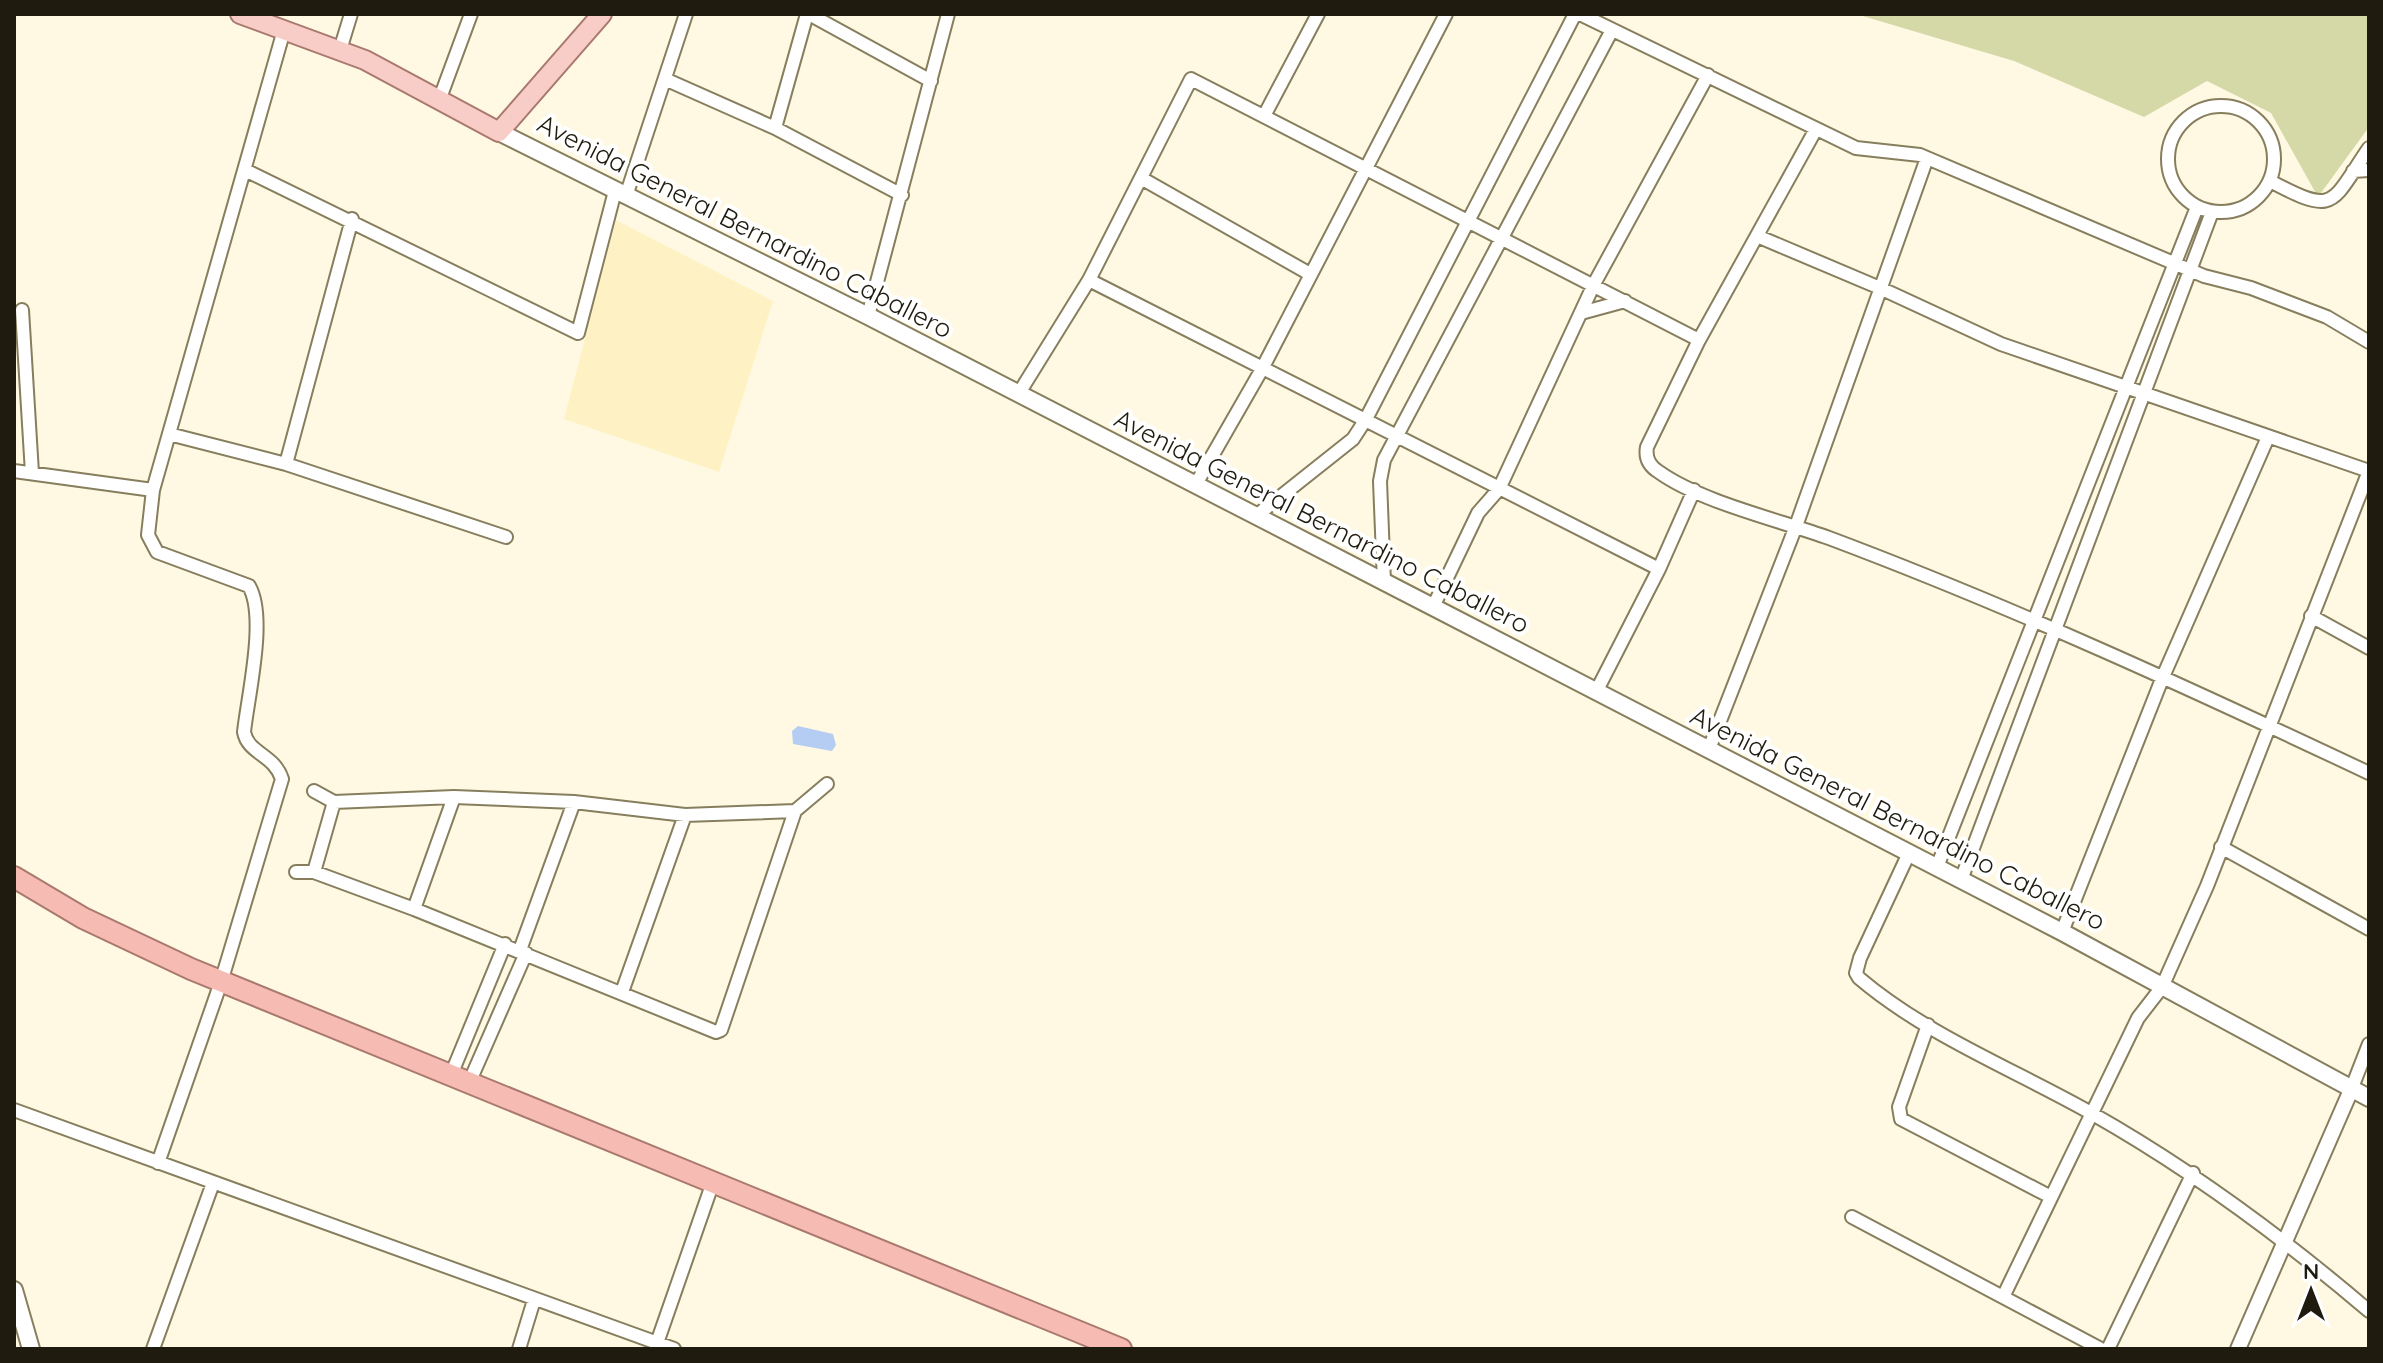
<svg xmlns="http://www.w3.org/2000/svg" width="2383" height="1363" viewBox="0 0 2383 1363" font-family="Quicksand,sans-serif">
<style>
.built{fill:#fef2c5}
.green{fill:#d4d9a7}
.water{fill:#b5cdf3}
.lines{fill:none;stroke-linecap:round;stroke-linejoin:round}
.minor-casing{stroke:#877e5d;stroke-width:16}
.tertiary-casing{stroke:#877e5d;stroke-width:18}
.secondary-casing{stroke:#877e5d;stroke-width:20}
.primary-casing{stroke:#a9796e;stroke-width:22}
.trunk-casing{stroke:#a9796e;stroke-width:24}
.minor{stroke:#fff;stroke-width:12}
.tertiary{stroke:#fff;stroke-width:14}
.secondary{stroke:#fff;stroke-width:16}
.primary{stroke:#f8cdc7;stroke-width:18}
.trunk{stroke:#f6bcb4;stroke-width:20}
.labels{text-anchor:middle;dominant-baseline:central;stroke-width:8;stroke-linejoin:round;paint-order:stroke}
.street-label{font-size:26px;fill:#1f1b0e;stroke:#fff}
</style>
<rect width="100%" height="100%" fill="#fff9e3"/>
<path class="built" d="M616,220l157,81 -54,171 -155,-53z"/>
<path class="green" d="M1856,14h513v113l-51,70 -47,-84 -64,-32 -63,36 -130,-56z"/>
<path class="water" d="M798,726l35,8 3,11 -4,6 -39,-7 -1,-13z"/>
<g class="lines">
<g class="minor-casing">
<path id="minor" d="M809,14l122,67
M1580,14l276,134 64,7 284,121 47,12 76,29 42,25
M340,50l11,-36
M667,80l108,48 127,67
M440,98l31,-84
M2168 159a53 53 0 1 1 106 0a53 53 0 1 1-106 0Z
M1264,116l54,-102
M775,128l32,-114
M1816,129l-117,211 -52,107c-2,11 2,19 12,25 42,30 120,48 170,66 184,69 362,151 540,235
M245,170l333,163 37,-142
M2353,171l16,-1
M1141,178l169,96
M2270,181c66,35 60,24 99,-33
M626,196l60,-182
M1757,236l123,52 121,56 368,127
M1089,280l570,289
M22,310l10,163
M1581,313l44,-12
M868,316l80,-302
M1019,393l70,-113 102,-201 508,261
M169,434l117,30 66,-245
M286,464l220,73
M14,471l139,19
M1196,484l66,-115 184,-355
M1256,516l97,-77 13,-20 209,-405
M1384,582l-4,-101 4,-21 228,-430
M1433,607l45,-94 21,-24 95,-205 114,-209
M2311,616l58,32
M1596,692l63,-123 35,-79
M1709,749l87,-223 131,-368
M314,791l20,11 120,-5 120,5 111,13 110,-4 32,-27
M2221,847l148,82
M1909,853l-49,105 -4,15 3,5c67,57 156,92 232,135 101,57 190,123 278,198
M1937,867l260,-660
M296,872h18l100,37 302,123 5,-2 74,-219
M314,872l20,-70
M1961,880l251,-668
M414,909l40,-112
M2062,932l100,-253 106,-242
M520,950l54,-148
M622,992l63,-177
M1928,1025l-29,82 2,12 150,78
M451,1075l54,-131
M469,1083l57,-130
M2351,1090l18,-46
M14,1110l660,239
M158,1163l63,-181 61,-203c-8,-25 -34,-25 -38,-47 4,-37 23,-115 5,-146l-92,-34 -9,-17 5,-45 131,-460
M1852,1217l249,132
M2003,1297l135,-279 24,-31 45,-101 162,-415
M657,1343l56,-161
M153,1349l60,-166
M519,1349l15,-49
M2108,1349l85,-176"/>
</g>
<g class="tertiary-casing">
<path id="tertiary" d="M2238,1349l113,-259"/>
</g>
<g class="secondary-casing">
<path id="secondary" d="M499,132l369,184 565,291 629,325 307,166
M14,1290l17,59"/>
</g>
<g class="primary-casing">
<path id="primary" d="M240,14l125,46 134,72 103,-118"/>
</g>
<g class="trunk-casing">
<path id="trunk" d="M14,877l69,41 108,51 930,380"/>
</g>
<use href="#minor" class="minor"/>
<use href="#tertiary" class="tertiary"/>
<use href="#secondary" class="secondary"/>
<use href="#primary" class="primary"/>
<use href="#trunk" class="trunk"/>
</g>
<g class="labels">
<g class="street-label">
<text transform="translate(745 226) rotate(27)">Avenida General Bernardino Caballero</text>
<text transform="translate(1322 521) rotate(27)">Avenida General Bernardino Caballero</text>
<text transform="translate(1898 818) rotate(27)">Avenida General Bernardino Caballero</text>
</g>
</g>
<rect width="2383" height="1363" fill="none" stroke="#1f1b0e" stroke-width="32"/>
<g transform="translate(2311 1291)" stroke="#ffffff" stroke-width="6" paint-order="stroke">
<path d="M0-6L14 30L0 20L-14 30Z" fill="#1f1b0e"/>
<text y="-12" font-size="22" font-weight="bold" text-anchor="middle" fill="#1f1b0e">N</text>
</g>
</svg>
